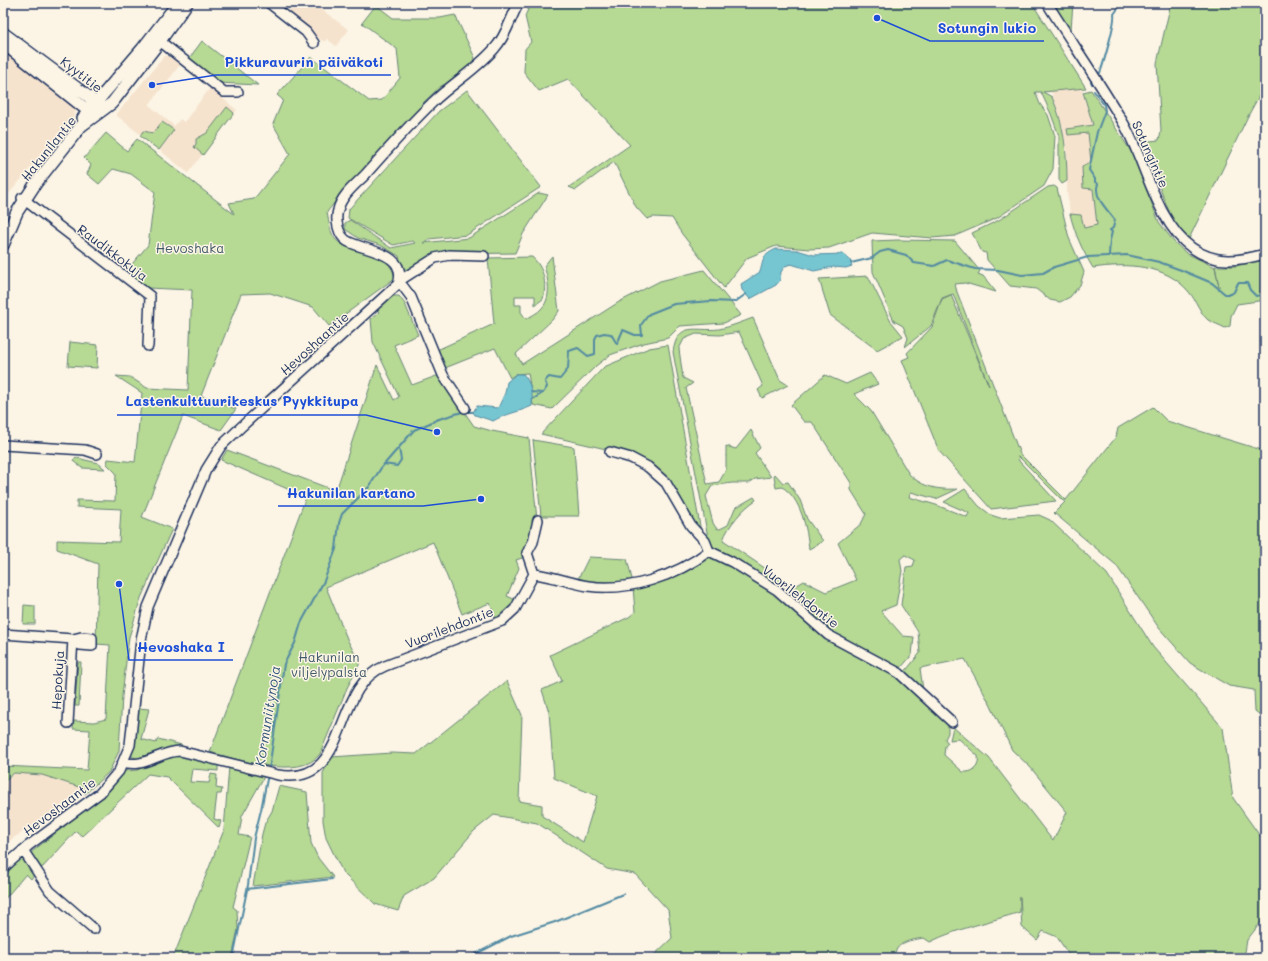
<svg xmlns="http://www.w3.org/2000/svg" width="1268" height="961" viewBox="0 0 1268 961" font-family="Mali,sans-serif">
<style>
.built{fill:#f6e3ce}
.green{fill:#b6d993;stroke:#688478}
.water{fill:#76c6d1;stroke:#528aa3}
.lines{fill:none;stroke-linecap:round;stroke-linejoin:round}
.stream{stroke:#528aa3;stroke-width:2}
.minor-casing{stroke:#1b2f5e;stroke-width:12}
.major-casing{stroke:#1b2f5e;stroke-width:14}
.minor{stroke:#fcf5e5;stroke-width:9}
.major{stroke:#fcf5e5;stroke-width:11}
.labels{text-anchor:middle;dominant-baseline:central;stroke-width:3;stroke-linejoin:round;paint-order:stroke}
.street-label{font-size:13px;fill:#1b2f5e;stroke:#fcf5e5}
.park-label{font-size:13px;fill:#425a6b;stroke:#fcf5e5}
.water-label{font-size:14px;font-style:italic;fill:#32557b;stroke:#fcf5e5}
.leader{fill:none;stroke:#1d4ed8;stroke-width:1.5}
.callout-dot{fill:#1d4ed8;stroke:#fcf5e5;stroke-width:1.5}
.callout-label{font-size:14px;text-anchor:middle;font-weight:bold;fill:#1d4ed8;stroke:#fcf5e5;stroke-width:3;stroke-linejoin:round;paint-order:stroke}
</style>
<rect width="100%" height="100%" fill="#fcf5e5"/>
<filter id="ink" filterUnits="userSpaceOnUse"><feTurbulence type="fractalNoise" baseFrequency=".025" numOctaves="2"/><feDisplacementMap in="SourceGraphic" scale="8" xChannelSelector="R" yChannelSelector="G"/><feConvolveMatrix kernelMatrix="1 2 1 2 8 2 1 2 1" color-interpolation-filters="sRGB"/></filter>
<g filter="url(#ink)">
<path class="built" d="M297,3h10l8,6 2,-3 32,24 -13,16 -9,-7 -3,3 -36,-28z
M3,51l73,56v4l-2,5 -71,85z
M164,56h5l11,9 -31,40 23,19 2,2 6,-7 4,3 26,-34 27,22 -49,63 -72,-58z
M1081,87l12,38 -26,4 1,6 20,-3 3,31 -8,25 10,1 4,36 -13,3 -3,-13 -11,-1 -3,-22v-40l-4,-24 -12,-37z
M14,773l76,4 6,7 -93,61v-62z"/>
<path class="green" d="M531,3h501l54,85 -43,4 9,5c12,27 15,55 15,84l-5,3 -3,-4v-44l-8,-22 -10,-22h-6l5,12 8,11 7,21 -2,33 -9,17 -47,32 -42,18 -23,2 -60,-5 -43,15 -20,1 -33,-3 -29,12 -23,30 -42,-54 -10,-16 -19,-1 -6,2 -11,-12 -22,-45 -38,28 -7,-3 61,-42 -62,-66 -29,12 -15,-19 1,-23 6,-7 -6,-26z
M1053,3h20l-2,27 -2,-2z
M1171,3h94v82l-17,31 -60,125 -13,-15 -37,-92 12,7 9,-1 2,-9 -4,-68z
M376,5l17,13h47l15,-3 20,43 -17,21 -17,7 -17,16 -7,13 -74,77 -16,20c2,10 3,26 13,31 18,11 50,8 55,35l-66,48 -16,-19 -43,-14 -29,1 -40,102 35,13 -15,21 -38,-14 -41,101 30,12 -31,69 -12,39 -7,59 -3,55 -10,21 -24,22 -6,-7 -37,-12 -28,-2 -9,8 1,11 -3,3v-29l84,4 3,-40 -17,-1 1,-8 20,1 12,-3 4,-74 -14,-1 2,-80 -41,-15v-9l62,2 2,-33 -44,-2v-7l38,1 1,-28 -9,-9 1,-5 27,3 7,-69 -26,-17 14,1 17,11 41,2 4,-100 -45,-2 -20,-18 21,-25 7,-53 -24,-18 -18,-5 -14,15 -12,-10 4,-9 -7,-7 22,-25 21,18 10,-12 97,75 -5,-11 25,-4 36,-45 -17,-30 10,-24 -6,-5 34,-38 58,44 13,-1 18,-22 -3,-29 -35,-26z
M202,41l56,44 -40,-2 -30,-23z
M467,90l74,97 -74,48 -38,4 -6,4 46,-5 70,-45 9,2 -25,39 -8,19 -66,1 -45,20 -5,-18 -19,-11 -22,-7 -13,-9v-6l5,-3 41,28 24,-5 -2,-2 -20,4 -45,-27 1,-9 90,-98z
M1091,90l41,63 27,69 15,20 12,11 29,14 4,20 -4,-21h21l29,-8v42l-28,4 -6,12 -1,10 -5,2c-5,-3 -12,-5 -17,-8 -8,-7 -12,-20 -19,-28 -23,-28 -63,-29 -96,-24 -11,-18 -18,-34 -23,-54l11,1 3,13 13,-3 -4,-36 -10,-1 -1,-21 9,-5 -3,-29 -20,2 -1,-6 26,-4 -10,-33z
M227,107l7,6 -31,42 -9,-8 2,-3v-5l11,-6z
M162,122l12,8 -15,20 -19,-14 3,-5 10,2z
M1054,186l3,2 12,50 15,34 -4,13 -10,12 -10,5 -10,-2 -14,-11 -26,-3 -23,-26 -1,-7 -4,-1 -10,-19 27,-13 49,-33z
M898,240l57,1 25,30 -2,3 5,2 13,16 -31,-9 -10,1 2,8 63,162 46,46 50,-63 2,-9 35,-21 14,14 98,30v268l-10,-8 -1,-21 -25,-4 -39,-23 -31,-35 -43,-63 -62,-52 12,-12h-3l-45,-45 1,5 37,40 -65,8 -52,-58 -37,-91 7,-3 -2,-4 25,-26 10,-28 9,-4 38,91 -36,-92 -11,4 -11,28 -26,21 3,-9 -5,-12 -9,-5 -21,-49 -1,-31z
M552,256l7,55 -7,9 -36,34 6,10 97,-62 41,-21 44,-11 37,45 -17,8 -44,3 -12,12 -24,5 -34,12 -13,10 -45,44 -19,-4 -5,-32 -12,1 -6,4 -15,-30 -50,20 -8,-18 57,-26 -6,-66 44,-1c12,11 15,26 11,42l-8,6v-9h-20v9h6v7l5,7c5,-3 12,-6 16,-11 10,-11 6,-30 2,-42z
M868,276l22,44 13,16 -26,14 -47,-35 -11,-36z
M392,296h7l6,8 13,31 -24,10 18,40 27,-10 35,51 18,5 37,7 8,82 -12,37 -9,3 3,8 -12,28 9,4 -4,8 -16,13 -6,-18 -28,11 -29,-72 -107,45 22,54 12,22 -13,25 -27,66c-20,27 -83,5 -110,-2l96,-255 -85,-37 6,-10 109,41 41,-126 17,35 5,-3 -26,-55 -2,-23 8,-7 -3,-3z
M753,318l27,62 8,5 -26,13 -4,-8 5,-4 -24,-54 -19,3 -24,-1 -12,5 -5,10 4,29 10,5 -7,5 21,96 12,-2 7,-12v-24l10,3 15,-19 9,18 -5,5 16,24 -16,2 -6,4h-17l-20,3 -6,10 7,27 3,5 4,1 8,-4 7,-17 19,-11 2,3c-13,8 -28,26 -33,40l61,41 -7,6 -62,-37 -6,-7 -36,-191c5,-32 23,-20 46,-23 11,-2 23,-7 34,-11z
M70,342l28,3 -1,23 -29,-2z
M668,345l33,187 -8,-7 -20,-38 -41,-32 -91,-21 63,-67 45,-19z
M870,373l8,11 -24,10 17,17 38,63c14,14 30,16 49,15l-22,10 -25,-7 -2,5 27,8 31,12 2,-4 -25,-11 21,-13 14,17 12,9 9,3 39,-3 11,5 57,54 46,73 70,81 10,70 32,45v74l-18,23 -3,18h-173l-14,-21 -14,-6 -6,9 -15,-13 -2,-30v15c-30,10 -62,16 -90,30l-6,-4c-12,2 -27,3 -30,18l-7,-2 6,4h-242l21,-20 -4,-28 -33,-36 -28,-5 -70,-46 -43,-8 -20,16 -40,47 -30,18 -6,15 -23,-7 -32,-31 -17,-35 -3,-17v-48l8,-16 61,-4 24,1 91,-73 15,34 -3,86 23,4v11l41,26 14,-46 -43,-18 -5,-66 -7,-22 20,-9 -12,-26 79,-38 6,-5 -2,-25 76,-34 66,40 49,44 74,40 50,46v10l-3,6 3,4 -3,3 -1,9 19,17c10,1 17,-5 15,-16l-19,-17 -9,1 3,-13 36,31 64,83 14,-29 -37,-45 -18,-17 -22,-46 -25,-45 -45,9 3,22 -19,-17 16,-20 -2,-21 -17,-27 5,-38 7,-1 2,-6 -10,-5 -5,4 2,12 -6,34 -15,6 22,25 11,1 -2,18 -13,15 -71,-39 -45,-40 7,-7 4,3 10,-6 22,11 30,-12 -18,-37 23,-19 5,-10 -15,-24v-7l-39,-61h-8l-13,-17 34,-30 21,9z
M533,440l41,7 5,69h-38z
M77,458l21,5 7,6 -23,-1 -9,-7 1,-2z
M775,474l8,9 5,-1 12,18 7,19 16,22 -14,8c-2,-20 -8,-51 -27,-62l-6,1 -2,-12z
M589,557l38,2 6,24 -31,2 -25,-4z
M24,605l11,1v18h-12z
M78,662h3l-2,44h-4z
M138,708l11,1 -8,30 15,4 2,-4 24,6 -14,3 -31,11 -7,-4z
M173,755h8l37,8v8l-26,-2 -2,13 19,1 2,-9 6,1 -1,13 6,1 -1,5h-4l-3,25 7,2 -2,7 -52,-51 -19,-3 -66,62 -6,-5 -33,36 -5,1 -9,-14 81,-64 14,-19 13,-1z
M229,766l36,9 -23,41 -3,19 11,2 -17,70 4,3 1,19 -6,29h-59l51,-128z
M279,786l28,6 4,51 7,15 15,19 -80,9 9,-52 3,-11 7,-12z
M21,857l13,18 -3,4 -5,-5 -23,27v-23z"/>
<path class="water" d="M776,249l21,1 17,5 29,-1 7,6 2,6 -6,2 -13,-1 -19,4 -23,-7 -6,2 -4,6 -1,8 -4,5 -26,14 -8,-9 -1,-6 19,-12c4,-14 2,-16 16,-23z
M516,374h7c8,8 10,21 9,32 -13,6 -27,8 -39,15l-18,-6 -2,-3 4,-6 21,2 7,-15 2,-11z"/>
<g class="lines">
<path class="stream" d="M1100,73c3,-8 16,-52 14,-59l8,-11
M1091,81l1,3
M1094,91l10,14 1,6 -8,21 -8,38 6,9v3l3,2c-5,13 9,25 17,36l-2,8 -3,2 2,2 -2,8 -1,15
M851,263l21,-5 8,-6 8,-2 18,5 8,8 20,3 13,-6 28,9 23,1 24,5 21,-2 11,-6 34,-10 39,-2 32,7 22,8 31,13 13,11h6l3,-2 4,-9h9l3,7 6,6 5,-1 4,-12
M531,392l11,1
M533,399l10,-6 4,-6 -2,-6 4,-4 11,2 8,-10 1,-18 9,-3 10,8 7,-2v-15l2,-4 7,-2 7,1 6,10 6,-14 12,5h7l-1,-10 8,-11 25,-10 37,-3 24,1 11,-8
M384,464l13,2 4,-6 -2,-12
M269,770l15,-106 11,-21 6,-20 23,-42 12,-32 3,-26 3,-9 27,-27 12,-19 33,-38 25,-11 23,-7h11
M247,889l85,-10
M233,958l15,-73 6,-47 7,-28 7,-36
M468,958l43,-22 44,-14 68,-28"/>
<g class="minor-casing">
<path id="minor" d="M269,3l37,29 8,11
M1047,3c25,40 53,80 77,121 21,37 33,100 68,124 24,17 47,13 73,6
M156,38l68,54h14
M22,198l128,98 -2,50
M465,408l-22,-33 -32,-78 -12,-16 36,-23 14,-3 35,1
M3,445l82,5 12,4
M610,452l21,6 17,9 18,16 25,43 14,15 4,10
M709,551l23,11 45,28 51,45 71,38 53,49
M534,574l-7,-21 6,-11 5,-22
M3,634l70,5 -5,84
M81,637l11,1v8l-12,-1 -7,-6z
M123,762c21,7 37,-11 57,-11l98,24c74,12 52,-87 107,-109l117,-45 13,-12 19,-35c19,2 36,9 54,12 41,6 88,-10 121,-35
M23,850l27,41 44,38
M3,868l25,-22 72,-53 19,-22 11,-26 11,-105 7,-33 58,-137 15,-24 20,-19 157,-143c11,-32 -34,-33 -51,-43 -9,-6 -12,-21 -9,-31 3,-14 17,-25 27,-35 22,-25 44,-50 68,-73 20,-19 44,-33 62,-54 12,-13 15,-30 24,-45"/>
</g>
<g class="major-casing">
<path id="major" d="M3,33l86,64 11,11
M3,43l79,63 7,5 7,-1
M83,118l60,-70 35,-45
M3,245l14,-33 19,-29 45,-57 31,-23 48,-62 27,-38"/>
</g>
<use href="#minor" class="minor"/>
<use href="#major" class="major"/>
</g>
</g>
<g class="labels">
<g class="street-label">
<text transform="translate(82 74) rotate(38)">Kyytitie</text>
<text transform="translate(48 148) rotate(-51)">Hakunilantie</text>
<text transform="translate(1151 154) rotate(66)">Sotungintie</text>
<text transform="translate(113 252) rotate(37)">Raudikkokuja</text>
<text transform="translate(314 343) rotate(-42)">Hevoshaantie</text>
<text transform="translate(801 596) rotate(38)">Vuorilehdontie</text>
<text transform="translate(449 627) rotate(-21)">Vuorilehdontie</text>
<text transform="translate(57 680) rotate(-87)">Hepokuja</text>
<text transform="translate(59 806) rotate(-37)">Hevoshaantie</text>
</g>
<g class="park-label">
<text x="190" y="247">Hevoshaka</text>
<text x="329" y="656">Hakunilan<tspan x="329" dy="15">viljelypalsta</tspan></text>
</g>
<g class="water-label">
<text transform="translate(267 716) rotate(-81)">Kormuniitynoja</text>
</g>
</g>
<path class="leader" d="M877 18L930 41H1044M152 85L216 75H391M437 432L366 415H117M481 499L423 506H278M119 584L129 660H233"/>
<g class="callout-dot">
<circle cx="877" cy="18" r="4"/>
<circle cx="152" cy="85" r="4"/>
<circle cx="437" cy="432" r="4"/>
<circle cx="481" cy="499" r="4"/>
<circle cx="119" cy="584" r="4"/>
</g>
<g class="callout-label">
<text x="987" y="33">Sotungin lukio</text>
<text x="304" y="67">Pikkuravurin päiväkoti</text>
<text x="242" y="406">Lastenkulttuurikeskus Pyykkitupa</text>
<text x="351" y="498">Hakunilan kartano</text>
<text x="181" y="652">Hevoshaka I</text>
</g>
<rect width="1268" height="961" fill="none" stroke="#fcf5e5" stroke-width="16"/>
<rect x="8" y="8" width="1252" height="945" fill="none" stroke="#1b2f5e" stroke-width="1.5" filter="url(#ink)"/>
</svg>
